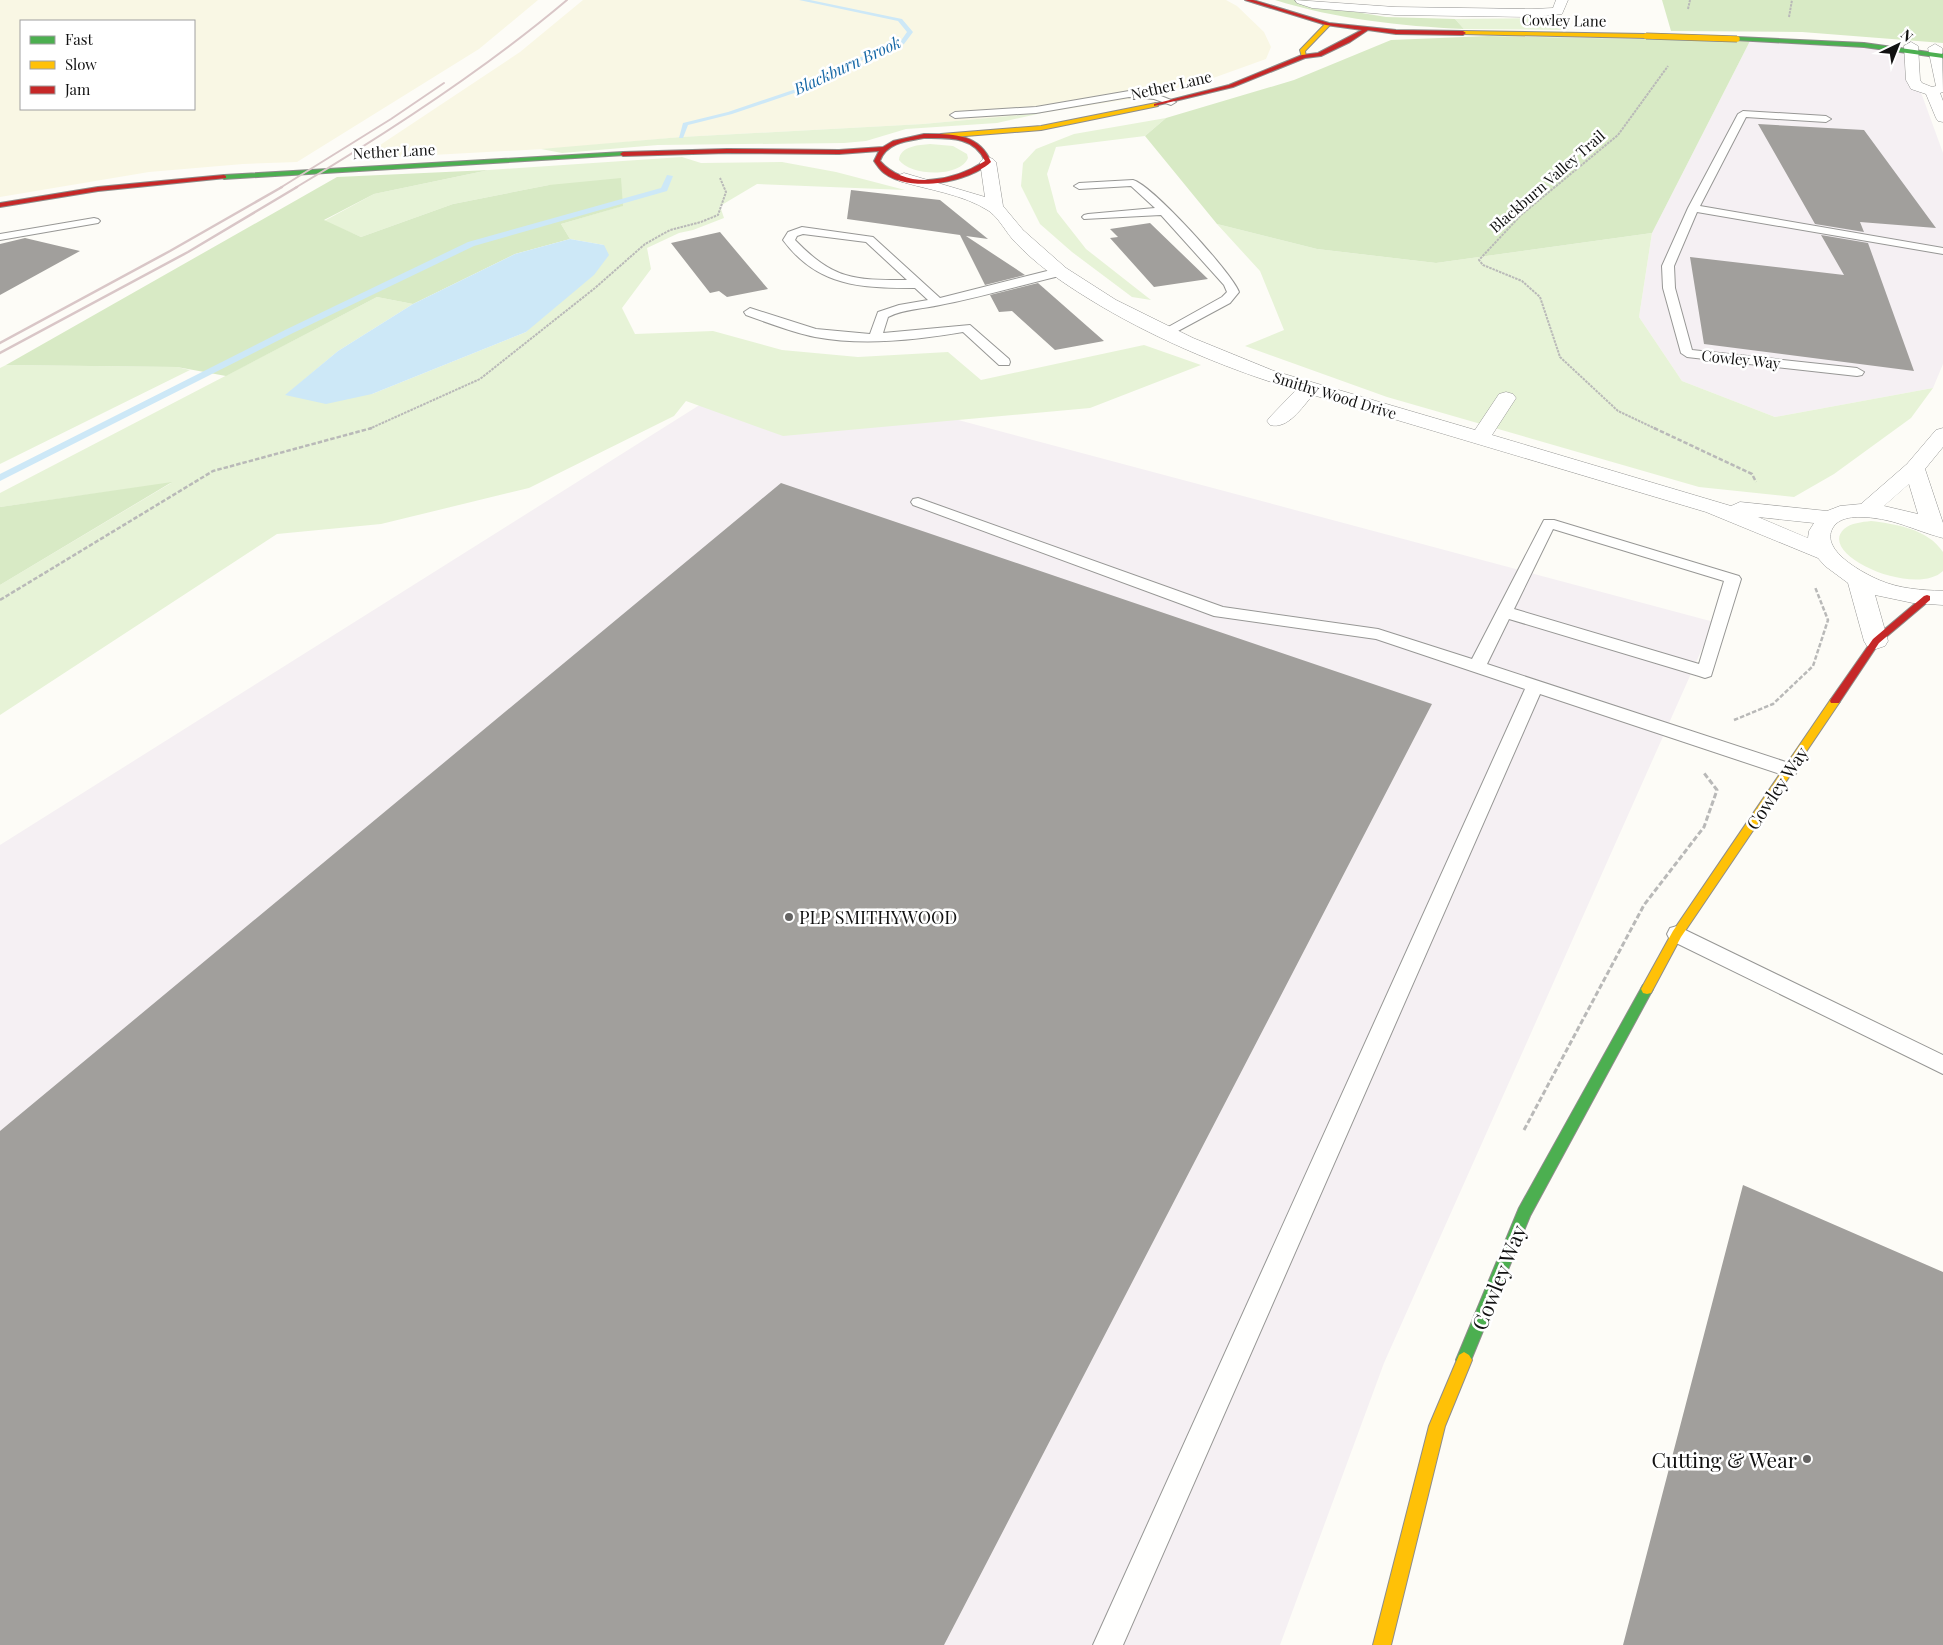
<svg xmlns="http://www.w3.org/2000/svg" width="1943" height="1645" viewBox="0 0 1943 1645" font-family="'Playfair Display',serif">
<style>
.industrial{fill:#f5f0f3}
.farmland{fill:#f9f7e4;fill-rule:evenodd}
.green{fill:#e7f3d7}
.forest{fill:#d8eac5}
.water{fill:#cde8f7}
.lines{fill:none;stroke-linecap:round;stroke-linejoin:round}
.stream{fill:#cde8f7;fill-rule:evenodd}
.building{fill:#a19f9c}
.lane-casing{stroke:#979795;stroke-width:2}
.street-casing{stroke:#979795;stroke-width:1}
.fast-casing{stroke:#8e8d8b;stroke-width:2}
.slow-casing{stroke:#8e8d8b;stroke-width:2}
.jam-casing{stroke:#8e8d8b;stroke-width:2}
.path-far2{stroke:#b9b9b8;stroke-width:2;stroke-dasharray:2.5 1;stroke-linecap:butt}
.path-far1{stroke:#b9b9b8;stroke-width:2.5;stroke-dasharray:4.5 2;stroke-linecap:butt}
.path{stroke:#b9b9b8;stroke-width:3;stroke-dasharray:5.5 2.5;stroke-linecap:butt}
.lane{fill:#fffffe;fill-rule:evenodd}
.street{fill:#fffffe;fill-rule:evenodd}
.fast{fill:#4caf50;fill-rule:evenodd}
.slow{fill:#ffc107;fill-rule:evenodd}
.jam{fill:#c62828;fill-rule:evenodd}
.rail-far1{stroke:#d9c6c7;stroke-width:2}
.rail{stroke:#d9c6c7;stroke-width:2.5}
.slow-bridge-casing{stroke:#858482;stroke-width:7;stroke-linecap:butt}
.slow-bridge{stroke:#ffc107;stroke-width:5.5}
.poi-dot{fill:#646362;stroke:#fff;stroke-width:2}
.labels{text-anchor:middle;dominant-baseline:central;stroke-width:5;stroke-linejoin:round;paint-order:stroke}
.far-street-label{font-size:15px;fill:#111;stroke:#fff}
.far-water-label{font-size:16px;font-style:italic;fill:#1768a6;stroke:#fff}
.street-label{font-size:18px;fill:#111;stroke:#fff}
.poi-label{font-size:18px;fill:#111;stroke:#fff;text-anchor:start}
.near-street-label{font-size:21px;fill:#111;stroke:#fff}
.near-poi-label{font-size:21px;fill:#111;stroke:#fff;text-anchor:end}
</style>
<rect width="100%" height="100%" fill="#fdfcf7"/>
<path class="industrial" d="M1750,41l156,10 37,102v211l-10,24 -158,29 -93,-36 -43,-64 13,-84z
M760,367l954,255 -330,741 -104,282h-1280v-800z"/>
<path class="farmland" d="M0,0h538l-59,49 -182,113 -54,2 -94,8 -149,25zM21,21h173v88h-173z
M583,0h643l11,6 27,26 7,15 -5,12 -64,23 -73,17 -87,14 -119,11 -242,13 -119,11 -203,11 161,-107z"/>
<path class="green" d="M1555,18l14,12 -105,-1 -9,-10z
M1042,113l-45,10 -91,6 -40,12 -22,2 -186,2 -96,8 -21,-4 140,-12 242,-13z
M1166,118l-21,18 -89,11 -9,27 10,38 29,37 65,51 -19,-3 -60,-45 -32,-28 -19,-38 2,-23 13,-14 38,-15z
M930,144l23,2 14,8 1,4c-8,20 -58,18 -69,2 1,-14 20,-15 31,-16z
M682,157l19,6 81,-1 54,10 69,18 -148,-6 -37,22 4,12 -31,12 -14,3 -32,15 4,21 -29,39 13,26 78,-3 69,19 76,7 90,-5 33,28 163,-35 57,20 -111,43 -307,28 -97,-35 -12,15 -145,72 -148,36 -104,10 -277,181v-130l171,-102 -171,24v-14l377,-196 36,7 -75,47 -52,44 86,-1 154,-62 78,-87 -34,-6 -9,-15 61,-18 -73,-21 -96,19 -92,33 -37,-16 50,-27 115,-24z
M1217,224l100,25 119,14 216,-30 -13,84 43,64 93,36 158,-29 -22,30 -77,56 -40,23 -95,-10 -312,-90 -142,-51 39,-16 -24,-59z
M6,365l171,2 13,3 -190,94v-96z
M1871,521c25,3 57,8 72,31v19c-28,27 -127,-16 -99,-42 7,-6 18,-7 27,-8z"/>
<path class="forest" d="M1275,0h30l33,9 48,8 69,2 9,10c-64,-3 -128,-10 -189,-29z
M1662,0h281v43l-141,-11 -131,-1z
M1488,36l262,5 -98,192 -216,30 -119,-14 -100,-25 -72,-88 21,-18 128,-38 97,-40z
M489,170l-115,24 -50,26 37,17 92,-33 96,-19 72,-7 2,28 -62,18 9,15 -55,15 -102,50 -36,-7 -151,79 -49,-9 -171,-2 331,-188z
M172,482l-172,103v-78z"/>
<path class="water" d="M570,239l34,6 5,10 -15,20 -68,57 -154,62 -46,10 -41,-9 53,-44 75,-47 102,-50z"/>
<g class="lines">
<path class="stream" d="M799,0h11l92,19 11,13 -9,12 -49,19 -43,24 -80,27 -44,11 -5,13h-4l4,-15 45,-11 80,-27 43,-24 49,-19 7,-10 -9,-11z
M667,175l6,1 -6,15 -193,55 -183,88 -291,147v-7l285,-144 183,-88 193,-54z"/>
</g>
<path class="building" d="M1758,124l106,6 72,98 -76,-6 4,10 -49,-8z
M851,190l89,10 48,39 -22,-3 59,39 -40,10 -25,-50 -113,-16z
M1150,223l58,56 -54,8 -44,-49 8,-1 -8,-8z
M720,232l48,57 -41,8 -8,-6 -9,2 -39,-50z
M1821,235l47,8 46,128 -210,-27 -14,-87 154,18z
M25,238l55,13 -80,44v-51z
M1038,283l66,58 -49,9 -43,-39 -13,1 -9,-17z
M781,483l651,221 -488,941h-944v-514z
M1743,1185l200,87v373h-320z"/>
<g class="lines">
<g class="lane-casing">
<path id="lane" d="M1129,91l27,3 20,8 -5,3 -17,-6 -25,-2 -93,16 -81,5 -5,-3 5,-3 81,-5z
M1743,111l83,5 5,3 -5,3 -80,-5 -46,89 243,42v6l-246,-42 -23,54 1,22 17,62 165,18 7,4 -2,3 -5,1 -170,-19 -6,-4 -18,-65 -1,-22 26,-58 50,-94z
M1133,180c19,5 99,93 106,112l-9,11 -65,35 -6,-4 2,-3 61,-34 5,-5 -3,-7 -63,-70 -77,4 -2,-2 2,-2 4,-1 67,-6 -24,-22 -52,3 -5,-3 5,-3z
M94,218l4,1 2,2 -2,2 -98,17v-6z
M802,227l71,10 67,61 119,-30 6,4 -2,3c-41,10 -82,22 -123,30 -18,4 -36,4 -52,12l-5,16 87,-8 39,34 1,3 -1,3h-10l-36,-33c-48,8 -99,14 -148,5 -24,-5 -47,-14 -69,-22l-2,-3 6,-4 66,21 54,5 8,-22 21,-7 29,-5 -13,-12c-54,0 -97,-1 -132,-48l5,-8zM803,234l63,8 41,38c-54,0 -73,0 -112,-40l2,-4z
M918,498l305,109 155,22 94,30 72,-139h10l185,56 2,3 -30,97 -6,2 -6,-2 -190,-57 -22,45 308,101 3,5 -3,5 -6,1 -6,-1 -243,-81 -417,951h-30l432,-956 -149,-50 -162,-23 -301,-111 -2,-3 2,-3zM1553,529l171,52 -25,83 -185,-55z
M1677,926l266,129v19l-273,-134 -3,-6 3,-6z"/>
</g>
<g class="street-casing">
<path id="street" d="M1295,0l100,7 138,2 20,-1 3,-8h12l-6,14 -29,3 -138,-2 -83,-7 -15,-5z
M1911,42l7,4 2,34 2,3 10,4 4,-1 -8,-38 7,-4 7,4 1,44 -3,1 3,8v21l-5,-1 -2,-3 -10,-24 -15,-5 -5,-9 -2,-34z
M988,157l5,2 3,3 7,44 20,24 43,38 50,32 77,38 81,33 201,59 24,-36 7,-2 7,2 3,4 -24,37 239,71 9,-4 87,9 13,-5 21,-2 46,-40 29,-34 7,-2v19l-18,22 18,54v15c-31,-8 -50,-21 -85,-21 -8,0 -19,2 -24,9 -17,23 29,47 45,54 21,9 42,10 64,11v14l-30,-2 -38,-8 13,46 -3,5 -9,3 -9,-3 -3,-5 -16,-58 -23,-17 -7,-8 -112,-46 -393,-117c-11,12 -25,35 -43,30l-3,-4 3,-4 26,-27c-75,-23 -151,-55 -218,-98 -22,-14 -44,-30 -62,-49 -10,-10 -16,-24 -27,-32 -26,-17 -61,-21 -90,-30l-3,-3 3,-3 5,-2 81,24 -5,-35 3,-3zM1909,484l9,30 -34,-8zM1758,517l56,6 -5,8 -1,7z"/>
</g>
<g class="fast-casing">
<path id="fast" d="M1737,37l127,6 79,11v4l-79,-11 -129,-7z
M623,152l2,1v2l-401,24 -3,-2 3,-2z
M1647,984l4,1 2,4 -123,227 -61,149 -5,3 -5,-3 -3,-5 63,-152 124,-223z"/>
</g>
<g class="slow-casing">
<path id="slow" d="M1326,23l5,1 -26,27 1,6h-4l-2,-7z
M1463,31l183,3 3,2 -3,2 -185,-4z
M1156,103l2,3 -117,24 -100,8 -3,-2 3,-2 100,-8z
M1835,698l5,3 -1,2 -158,234 -30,56 -4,1 -4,-1 -2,-4 32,-58 158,-232z
M1464,1352l5,3 3,5 -27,66 -54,219h-18l56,-219 30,-71z"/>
</g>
<g class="jam-casing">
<path id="jam" d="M1245,0h8l76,23 67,7 67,1 3,2 -3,2 -67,-1 -28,-4 -18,12 -29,14 -16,2 -72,29 -79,19v-2l75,-19 73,-30 16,-2 44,-23 -36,-5z
M924,134c28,0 55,-1 67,28 -23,21 -81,31 -107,11 -4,-3 -7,-8 -10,-12l5,-10 -40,3 -112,-1 -104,3 -3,-2 3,-2 104,-3 112,1 44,-3 10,-6zM924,138c24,0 50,-2 61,23 -31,20 -78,30 -105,0 6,-18 27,-20 44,-23z
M224,175l2,1v2l-128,13 -98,16v-4l98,-16z
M1927,595l3,1v4l-51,43 -40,60h-8l-1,-2 1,-2 42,-60 51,-43z"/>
</g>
<path class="path-far2" d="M1688,9l2,-9
M1789,17l3,-17
M369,429l111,-50 115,-91 50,-44 25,-14 31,-8 17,-7 8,-23 -6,-14
M1656,429l-38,-18 -58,-54 -20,-60 -18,-16 -39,-16 -4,-5 42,-45 97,-80 50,-69"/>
<path class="path-far1" d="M1654,428l98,46 4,8
M0,600l213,-129 159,-43
M1734,720l39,-16 40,-38 15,-46 -13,-33"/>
<path class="path" d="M1524,1130l120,-225 60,-78 13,-37 -13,-17"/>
<use href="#lane" class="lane"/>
<use href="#street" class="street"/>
<use href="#fast" class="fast"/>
<use href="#slow" class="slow"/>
<use href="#jam" class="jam"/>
<path class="rail-far1" d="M280,188l111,-69 53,-36
M295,188c94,-56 188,-117 272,-188"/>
<path class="rail" d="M0,343l170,-92 112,-64
M0,353l188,-101 109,-65"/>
<g class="slow-bridge-casing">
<path id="slow-bridge" d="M1646,36l91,3"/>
</g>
<use href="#slow-bridge" class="slow-bridge"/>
</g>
<g class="poi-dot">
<circle cx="789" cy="917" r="5"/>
<circle cx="1807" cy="1459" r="5"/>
</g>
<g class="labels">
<g class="far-street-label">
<text transform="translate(1564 20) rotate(1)">Cowley Lane</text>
<text transform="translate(1171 85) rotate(-13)">Nether Lane</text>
<text transform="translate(394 151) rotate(-3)">Nether Lane</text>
<text transform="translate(1547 181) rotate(-41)">Blackburn Valley Trail</text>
<text transform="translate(1741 359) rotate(6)">Cowley Way</text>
<text transform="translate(1335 395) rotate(17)">Smithy Wood Drive</text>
</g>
<g class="far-water-label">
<text transform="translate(847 65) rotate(-25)">Blackburn Brook</text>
</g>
<g class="street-label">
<text transform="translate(1777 788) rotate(-56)">Cowley Way</text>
</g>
<g class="poi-label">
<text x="799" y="917">PLP SMITHYWOOD</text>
</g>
<g class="near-street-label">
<text transform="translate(1498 1277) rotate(-68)">Cowley Way</text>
</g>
<g class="near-poi-label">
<text x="1797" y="1459">Cutting &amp; Wear</text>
</g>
</g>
<rect x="20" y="20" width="175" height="90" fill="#ffffff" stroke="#a0a0a0"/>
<rect x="30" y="36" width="25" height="8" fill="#4caf50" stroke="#a0a0a0"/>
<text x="65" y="45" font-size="15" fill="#111111">Fast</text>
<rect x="30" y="61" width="25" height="8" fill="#ffc107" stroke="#a0a0a0"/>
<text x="65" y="70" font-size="15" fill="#111111">Slow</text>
<rect x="30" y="86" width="25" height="8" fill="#c62828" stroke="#a0a0a0"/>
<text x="65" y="95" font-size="15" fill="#111111">Jam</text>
<g transform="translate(1898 45) rotate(43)" stroke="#ffffff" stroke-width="4" paint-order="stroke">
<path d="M0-4L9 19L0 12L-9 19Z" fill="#111111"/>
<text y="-8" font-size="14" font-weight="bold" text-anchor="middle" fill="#111111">N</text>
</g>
</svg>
